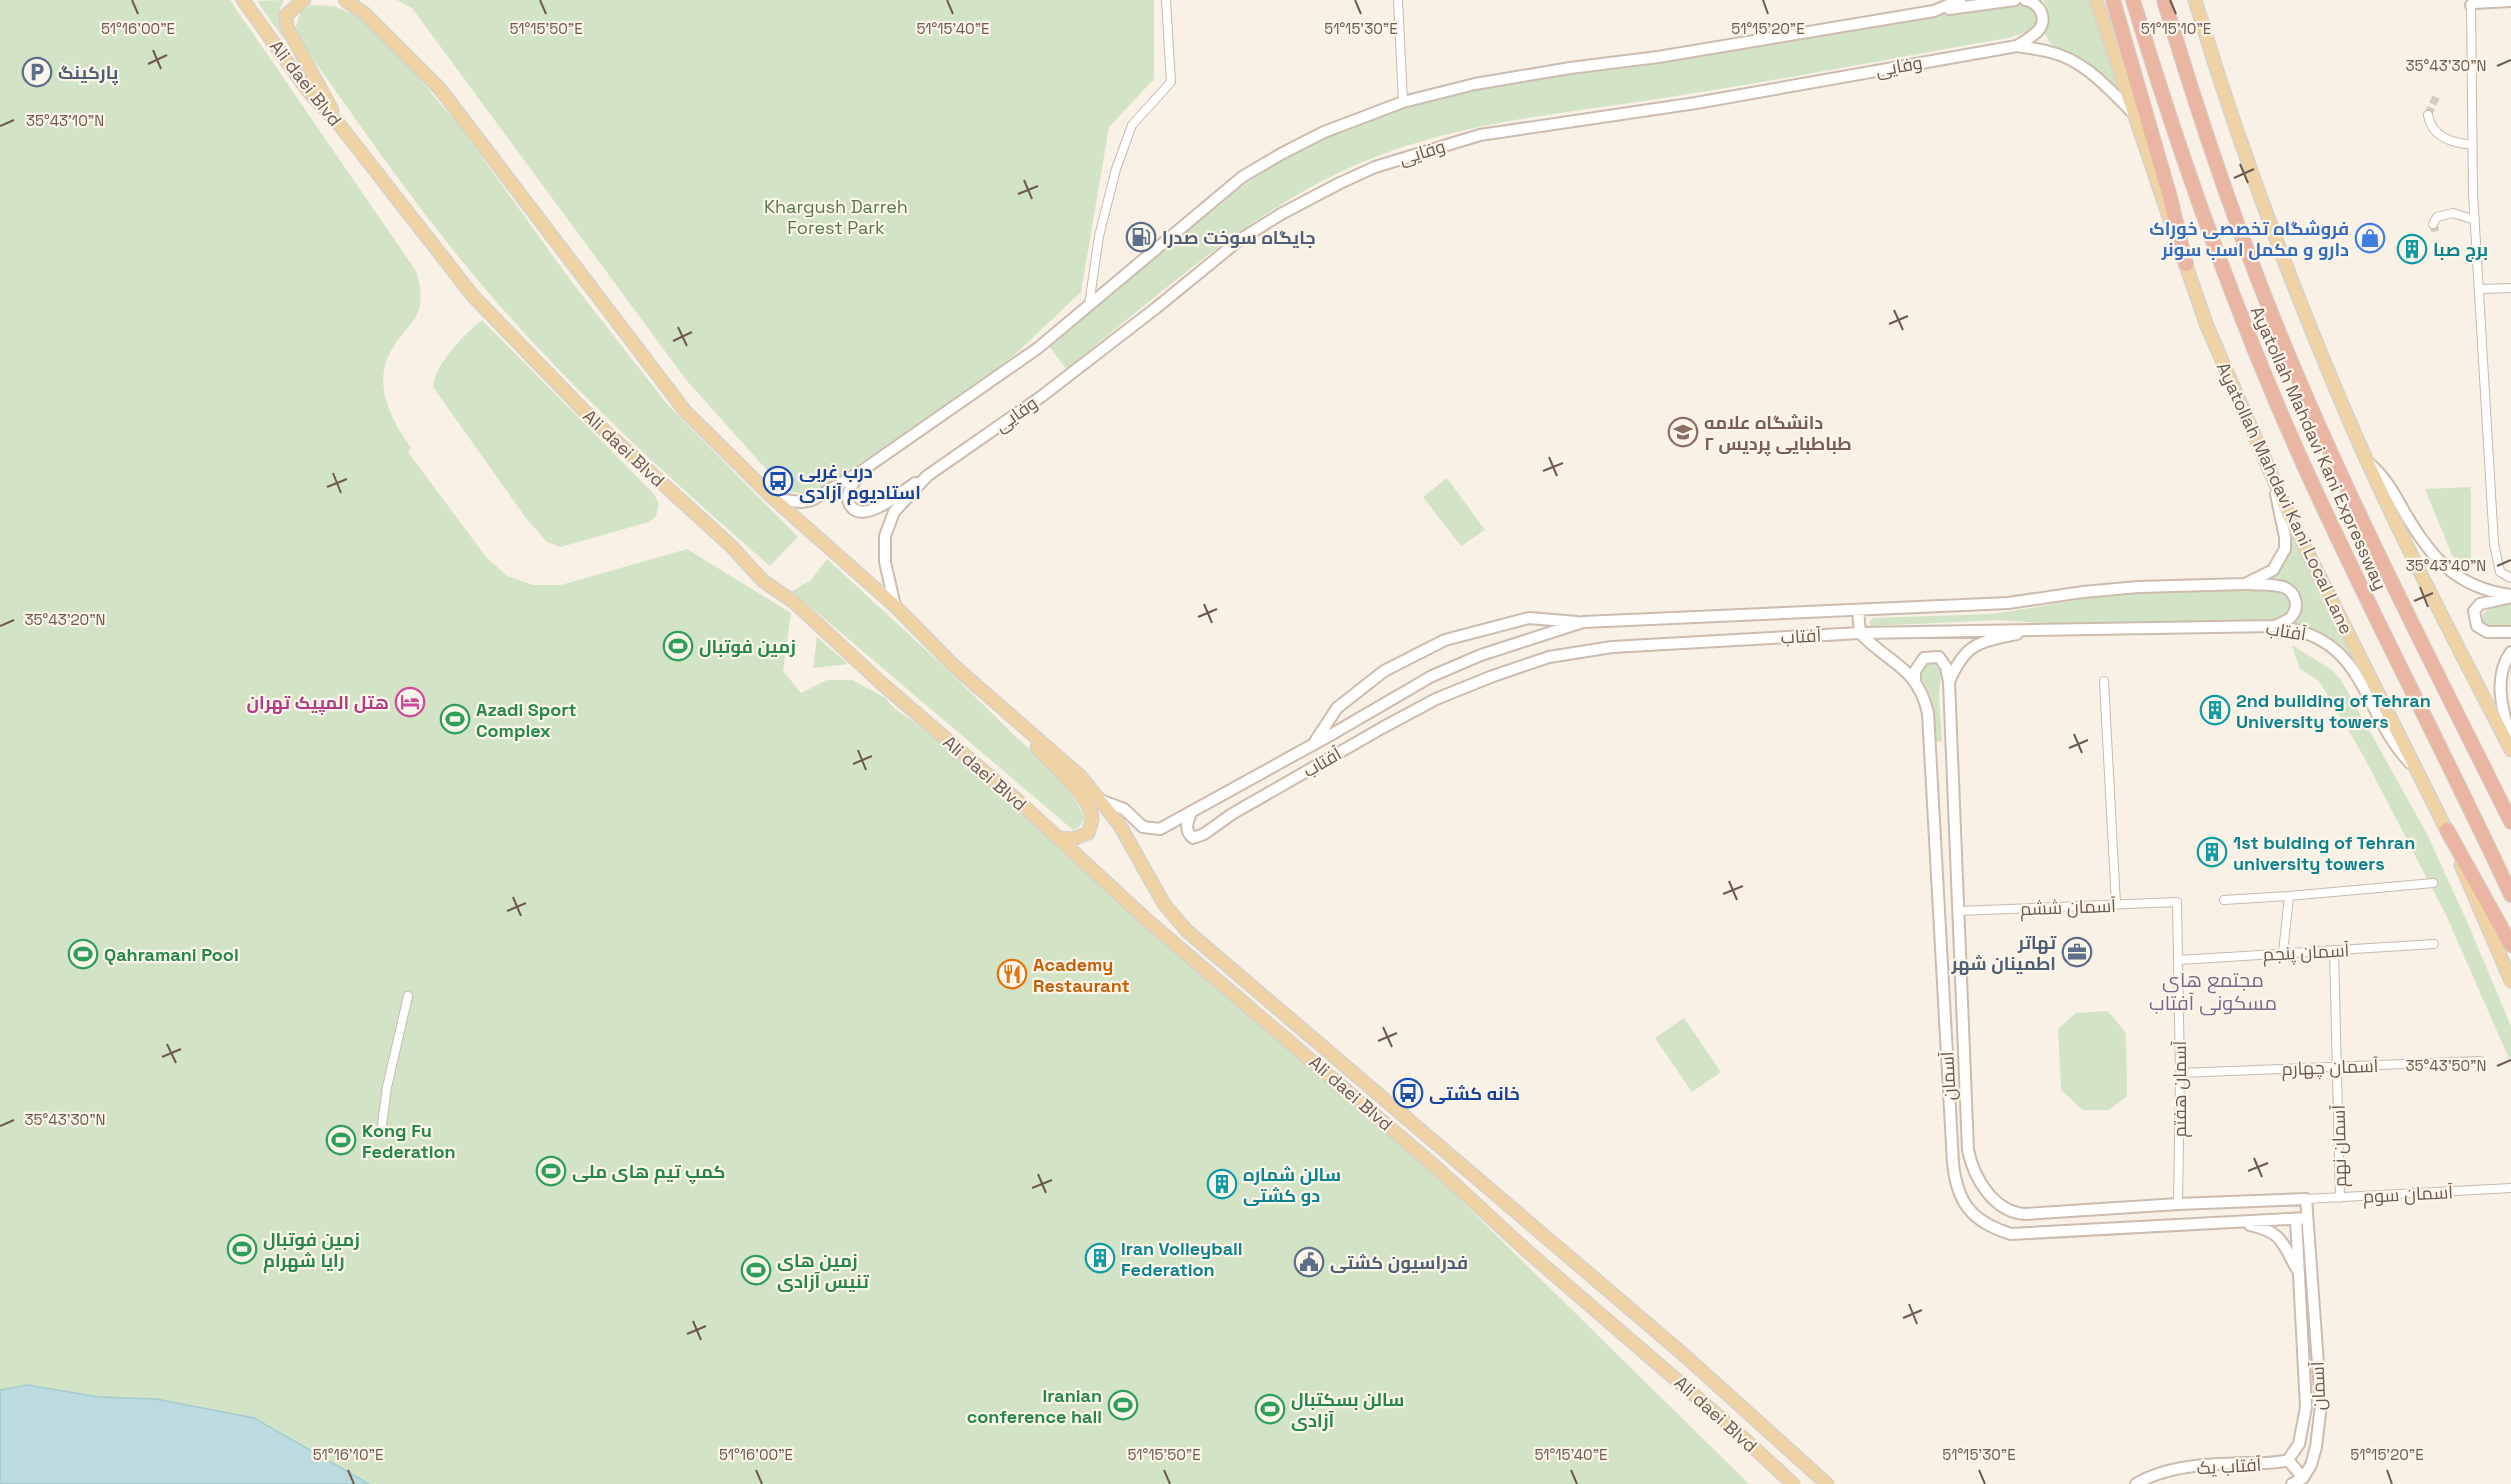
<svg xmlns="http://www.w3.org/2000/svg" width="2511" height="1484" viewBox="0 0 2511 1484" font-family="'Space Grotesk',Cairo,sans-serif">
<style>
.green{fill:#d2e4c5}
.water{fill:#bcdbe0;stroke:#a4cad0;stroke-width:1.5}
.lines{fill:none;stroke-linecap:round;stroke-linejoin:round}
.street-tunnel{stroke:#d6cbbf;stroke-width:8;stroke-dasharray:8 4;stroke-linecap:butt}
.street-casing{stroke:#c8b9ad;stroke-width:10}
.secondary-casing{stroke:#cdbbae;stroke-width:14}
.primary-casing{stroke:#d6d1cd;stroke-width:15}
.highway-casing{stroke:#d6d1cd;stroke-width:16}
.street{stroke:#fff;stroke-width:8}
.secondary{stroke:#fff;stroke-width:10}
.primary{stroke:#efd3a5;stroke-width:12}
.highway{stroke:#ebb5a4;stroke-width:14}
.ticks{fill:none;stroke:#6e594e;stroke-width:2}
.labels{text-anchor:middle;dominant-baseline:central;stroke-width:4.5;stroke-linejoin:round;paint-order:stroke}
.street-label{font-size:18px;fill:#6e594e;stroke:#fcf5ea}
.service-label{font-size:18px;font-weight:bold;fill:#4e5e75;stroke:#fcf5ea;text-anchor:start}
.park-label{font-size:18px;fill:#58784a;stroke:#fcf5ea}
.shop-label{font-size:18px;font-weight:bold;fill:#366cbe;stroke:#fcf5ea;text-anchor:end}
.culture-label{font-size:18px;font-weight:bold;fill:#0d838f;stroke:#fcf5ea;text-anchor:start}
.education-label{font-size:18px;font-weight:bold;fill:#785e54;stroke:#fcf5ea;text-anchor:start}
.transit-label{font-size:18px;font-weight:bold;fill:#164399;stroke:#fcf5ea;text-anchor:start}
.leisure-label{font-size:18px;font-weight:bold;fill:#27864d;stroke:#fcf5ea;text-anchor:start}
.hotel-label{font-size:18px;font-weight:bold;fill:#b23c85;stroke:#fcf5ea;text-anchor:end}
.food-label{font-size:18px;font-weight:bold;fill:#c56008;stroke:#fcf5ea;text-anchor:start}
.neighbourhood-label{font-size:20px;fill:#7d668b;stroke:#fcf5ea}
.ticks-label{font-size:15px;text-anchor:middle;fill:#6e594e;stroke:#fcf5ea;stroke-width:4.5;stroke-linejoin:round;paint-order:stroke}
</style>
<rect width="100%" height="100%" fill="#f9f1e5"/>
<path class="green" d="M0,0h230l186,271c17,53 -16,52 -30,91 -10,30 8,62 25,86l-3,4 78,105 21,19 26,9h28l126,-36 104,64 -8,58 18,22 26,-13h25l32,17 11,12 52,35 204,188 289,248 309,304h-1749z
M284,0c-9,15 -4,26 1,41l-28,-40z
M397,0h757v79l-45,48 -28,165 -77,73 -178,121 -23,8 -18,-4 -98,-109 -275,-373z
M2043,0h48l31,99c-16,-14 -33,-32 -51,-43 -8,-5 -22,-10 -25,-20 -5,-11 8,-18 -3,-36z
M2025,3c6,3 11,8 11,15 0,17 -33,21 -46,23 -111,20 -221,41 -333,58 -116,18 -218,24 -327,78 -97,49 -179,125 -264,192l-17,-23c78,-60 147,-135 232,-185 75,-43 163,-67 247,-81 35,-6 71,-8 107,-13 116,-18 232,-40 348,-61z
M312,5l22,1 23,10 49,47 54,64 114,158 93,119 131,133 -28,29c-101,-88 -202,-179 -289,-282 -65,-77 -123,-161 -181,-244l-4,-15 5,-14z
M482,320l172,174 5,10 -3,12 -7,6 -81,23 -8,2 -13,-5 -21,-24 -93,-131c2,-23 31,-53 49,-67z
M1447,478l38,52 -24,16 -38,-49z
M2470,487l1,8v76l-19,-16 -27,-66z
M2282,514l49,104 43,79c-26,-41 -33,-59 -83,-74l11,-19c-4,-21 -20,-21 -38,-24 30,-17 21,-36 18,-66z
M827,559c62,57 124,113 184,173 26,25 59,53 74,86l-5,8 -7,4 -281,-239 19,-11z
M2264,588c16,3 32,7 24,27l-13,6 -174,6 -103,-7 -126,6 -3,-3 4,-5 120,-4 126,-21z
M2511,603v25l-24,-1 -4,-4v-9l8,-8z
M817,637l31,27 -35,4z
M2292,645l40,25 9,10 86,154 42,92 42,100v37l-65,-148 -83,-160 -44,-74 -19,-12z
M1929,664l7,1 5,8 -2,22 3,46 -6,1 -5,-44 -10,-22 1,-7z
M2108,1011l18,22 1,63 -18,14h-26l-22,-20 -3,-61 18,-16z
M1684,1018l37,54 -29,20 -37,-54z"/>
<path class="water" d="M27,1385l72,12 57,2 98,19 115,66h-369v-94z"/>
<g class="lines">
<path class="street-tunnel" d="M2428,115l8,-18
M2433,224l3,9"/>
<g class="street-casing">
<path id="street" d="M1398,0l5,102
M2471,5l2,188 21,351 6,28 11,6
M2428,115c4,23 25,28 45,30
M2433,224l4,-7 16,-4 22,7
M2481,289l30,-1
M1089,305l10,-69 17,-67 16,-44 39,-43 -5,-82
M2104,681l12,224
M2224,900l65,-4 144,-13
M1959,911l218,-9 3,171 -2,131
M2334,950l6,248
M2283,953l6,-57
M2179,960l255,-16
M2180,1073l300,-12
M382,1125l5,-38 21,-91
M2306,1199l205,-11"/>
</g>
<g class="secondary-casing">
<path id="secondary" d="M2471,5l3,-2 37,-2
M1949,9l66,-9
M2017,46c7,-4 14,-9 20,-14 12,-12 3,-30 -12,-32
M2370,464c16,14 25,31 35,49 26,45 52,75 106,82
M859,475c-6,9 -15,19 -9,30 12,21 52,-13 65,-22
M774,499l27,3 11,-2 48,-28 178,-124 204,-171 39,-23 43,-22 79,-30 72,-18 95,-16 88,-11 276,-46 26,-11
M2249,584c11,1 24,0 34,3 12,4 17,19 9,29 -4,5 -11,7 -17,10
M2511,597l-31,7 -6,7 3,15 10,6h24
M895,606l-10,-44v-26l9,-24 33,-36 115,-80 114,-88 82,-67 43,-27 59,-31 35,-16 105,-32 216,-32 321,-57c11,2 23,3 33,6 34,8 58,36 81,59
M1858,610l2,23c29,31 57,33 68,80l25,450c4,40 19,59 58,71l296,-16
M2511,652c-19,26 -8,60 0,88
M1915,679v-8l9,-13 15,-1 7,10 3,15 19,468c6,29 26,62 57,64l153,-10 128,-5 15,206 -5,42 -5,18 -8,13 -11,6
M1949,682c16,-39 30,-40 68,-48
M1314,743l23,-35 47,-37 61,-31 84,-22 48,4
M1100,800l24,9 19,18 17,2 174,-96 98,-57 49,-21 102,-33 425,-19 75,-11 55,-5 107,-3 28,-14 12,-21v-12l-9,-43
M1191,813c-4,10 -7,17 2,25l11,-4 28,-20 150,-86 54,-29 57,-23 56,-19 63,-10 248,-14 414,-7c93,10 85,82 136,137
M2250,1225c31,7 32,16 46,43
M2288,1460l11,-16 7,-37 -10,-188
M2288,1460l15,18
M2136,1484c31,-19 74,-20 110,-21 15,0 28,1 42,-3"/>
</g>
<g class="primary-casing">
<path id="primary" d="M243,0l65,91 34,37 131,168 120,124 138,126 32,35 31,21 86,80 136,117 132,122 290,248 89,82 211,182 55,51
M304,0l-18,15 1,12 45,83
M345,0l20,14 75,75 245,322 89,88 121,107 59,60 126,110 39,48 45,80 23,27 497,424 143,129
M2096,0l77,229
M2195,0c41,137 91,272 147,404 50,118 110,232 169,346
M2183,257l24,69 82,189 161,322
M1037,748c14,14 56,52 55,71 0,4 -3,10 -4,14l-15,6 -15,-1
M2461,865l50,116"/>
</g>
<g class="highway-casing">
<path id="highway" d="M2113,0l57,197 16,67
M2133,0c46,153 99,304 164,450 67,151 145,296 214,445
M2164,0c35,117 74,234 121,347 67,162 148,318 226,475
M2447,830l64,115"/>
</g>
<use href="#street" class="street"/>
<use href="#secondary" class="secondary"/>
<use href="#primary" class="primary"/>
<use href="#highway" class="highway"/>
</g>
<path class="ticks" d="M132,0l6,14M540,0l6,14M947,0l6,14M1355,0l6,14M1763,0l5,14M2170,0l6,14M153,50l8,19M148,64l19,-9M2497,66l14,-6M0,126l14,-6M2240,164l8,19M2234,178l20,-9M1024,180l8,19M1018,194l20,-8M1894,310l9,20M1889,324l19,-8M678,327l9,19M673,341l19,-9M1549,457l8,19M1543,471l20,-8M333,473l8,20M327,487l20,-8M2497,566l14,-6M2420,587l8,20M2414,601l19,-8M1204,604l8,19M1198,617l19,-8M0,626l14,-6M2074,734l8,19M2069,748l19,-8M858,750l8,20M853,764l19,-8M1729,881l8,19M1723,894l20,-8M513,897l8,19M507,911l19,-8M1383,1027l9,20M1378,1041l19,-8M167,1044l9,19M162,1057l19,-8M2497,1066l14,-6M0,1126l14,-6M2254,1158l8,19M2248,1171l20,-8M1038,1174l8,19M1032,1188l20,-8M1909,1304l8,20M1903,1318l19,-8M693,1321l8,19M687,1334l19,-8M348,1470l6,14M756,1470l6,14M1164,1470l6,14M1571,1470l6,14M1979,1470l6,14M2387,1470l5,14"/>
<defs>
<g id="parking-ring" transform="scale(1.5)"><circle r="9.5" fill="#fcf5ea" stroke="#5c6f8a" stroke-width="1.5"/><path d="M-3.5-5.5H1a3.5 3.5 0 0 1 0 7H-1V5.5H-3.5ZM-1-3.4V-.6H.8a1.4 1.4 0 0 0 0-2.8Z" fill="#5c6f8a"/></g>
<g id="fuel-ring" transform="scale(1.5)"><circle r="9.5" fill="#fcf5ea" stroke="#5c6f8a" stroke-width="1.5"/><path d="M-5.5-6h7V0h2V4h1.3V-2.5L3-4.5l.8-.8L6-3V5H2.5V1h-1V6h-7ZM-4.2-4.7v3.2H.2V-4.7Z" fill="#5c6f8a"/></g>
<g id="shop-ring" transform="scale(1.5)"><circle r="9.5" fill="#fcf5ea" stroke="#3f7fe0" stroke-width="1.5"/><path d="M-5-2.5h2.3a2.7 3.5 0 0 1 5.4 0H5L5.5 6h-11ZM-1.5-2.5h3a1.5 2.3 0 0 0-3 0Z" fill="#3f7fe0"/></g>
<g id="building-ring" transform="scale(1.5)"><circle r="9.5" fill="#fcf5ea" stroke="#0f9aa8" stroke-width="1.5"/><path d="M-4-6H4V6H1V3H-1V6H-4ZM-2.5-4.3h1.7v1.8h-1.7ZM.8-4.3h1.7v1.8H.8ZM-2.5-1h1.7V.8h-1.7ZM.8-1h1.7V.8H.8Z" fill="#0f9aa8"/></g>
<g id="university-ring" transform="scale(1.5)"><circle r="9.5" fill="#fcf5ea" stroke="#8d6e63" stroke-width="1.5"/><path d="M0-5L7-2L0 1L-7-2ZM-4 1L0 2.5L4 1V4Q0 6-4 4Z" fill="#8d6e63"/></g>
<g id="bus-ring" transform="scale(1.5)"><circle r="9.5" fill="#fcf5ea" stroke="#1a4fb4" stroke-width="1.5"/><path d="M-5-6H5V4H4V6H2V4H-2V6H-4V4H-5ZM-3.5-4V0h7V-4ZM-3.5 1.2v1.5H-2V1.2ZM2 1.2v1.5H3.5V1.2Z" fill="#1a4fb4"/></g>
<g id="stadium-ring" transform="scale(1.5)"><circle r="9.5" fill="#fcf5ea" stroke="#2e9e5b" stroke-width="1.5"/><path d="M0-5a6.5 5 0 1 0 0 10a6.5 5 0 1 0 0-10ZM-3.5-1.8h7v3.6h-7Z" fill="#2e9e5b"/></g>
<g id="hotel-ring" transform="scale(1.5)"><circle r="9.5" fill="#fcf5ea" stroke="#d1479c" stroke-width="1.5"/><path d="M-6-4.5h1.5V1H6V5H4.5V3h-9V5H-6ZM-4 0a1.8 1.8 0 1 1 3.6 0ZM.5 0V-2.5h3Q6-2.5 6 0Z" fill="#d1479c"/></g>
<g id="office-ring" transform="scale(1.5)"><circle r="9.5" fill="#fcf5ea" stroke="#5c6f8a" stroke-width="1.5"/><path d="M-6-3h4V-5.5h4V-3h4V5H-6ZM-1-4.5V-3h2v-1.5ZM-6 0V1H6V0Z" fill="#5c6f8a"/></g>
<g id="restaurant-ring" transform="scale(1.5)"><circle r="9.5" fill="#fcf5ea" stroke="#e8710a" stroke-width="1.5"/><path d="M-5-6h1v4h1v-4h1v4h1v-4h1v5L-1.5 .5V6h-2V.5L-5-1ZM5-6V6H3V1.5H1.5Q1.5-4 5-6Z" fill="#e8710a"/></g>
<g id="civic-ring" transform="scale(1.5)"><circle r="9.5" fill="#fcf5ea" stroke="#5c6f8a" stroke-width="1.5"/><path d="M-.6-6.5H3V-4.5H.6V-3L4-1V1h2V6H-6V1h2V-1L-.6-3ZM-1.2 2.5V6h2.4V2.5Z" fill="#5c6f8a"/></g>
</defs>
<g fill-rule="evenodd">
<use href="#parking-ring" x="37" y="72"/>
<use href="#fuel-ring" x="1141" y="237"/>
<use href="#shop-ring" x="2370" y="238"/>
<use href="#building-ring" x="2412" y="249"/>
<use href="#university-ring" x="1683" y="432"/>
<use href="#bus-ring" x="778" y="481"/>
<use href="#stadium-ring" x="678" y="646"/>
<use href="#hotel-ring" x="410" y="702"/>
<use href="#building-ring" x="2215" y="710"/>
<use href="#stadium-ring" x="455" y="719"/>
<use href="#building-ring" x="2212" y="852"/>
<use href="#office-ring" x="2077" y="952"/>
<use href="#stadium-ring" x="83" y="954"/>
<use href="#restaurant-ring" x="1012" y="974"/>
<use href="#bus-ring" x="1408" y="1093"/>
<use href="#stadium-ring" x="341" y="1140"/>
<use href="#stadium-ring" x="551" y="1171"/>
<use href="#building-ring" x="1222" y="1184"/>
<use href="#stadium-ring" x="242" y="1249"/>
<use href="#building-ring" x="1100" y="1258"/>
<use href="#civic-ring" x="1309" y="1262"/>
<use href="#stadium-ring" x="756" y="1270"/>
<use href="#stadium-ring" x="1123" y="1405"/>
<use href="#stadium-ring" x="1270" y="1409"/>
</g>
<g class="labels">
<g class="street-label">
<text transform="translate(1899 66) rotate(-10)">وفایی</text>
<text transform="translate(306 83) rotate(52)">Ali daei Blvd</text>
<text transform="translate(1422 152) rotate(-17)">وفایی</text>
<text transform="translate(1016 414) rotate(-35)">وفایی</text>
<text transform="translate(624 448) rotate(43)">Ali daei Blvd</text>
<text transform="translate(2319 448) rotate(66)">Ayatollah Mahdavi Kani Expressway</text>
<text transform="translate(2285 498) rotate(65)">Ayatollah Mahdavi Kani Local Lane</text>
<text transform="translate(2286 631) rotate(9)">آفتاب</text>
<text transform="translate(1801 636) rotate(-3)">آفتاب</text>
<text transform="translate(1322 762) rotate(-30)">آفتاب</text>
<text transform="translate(985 773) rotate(41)">Ali daei Blvd</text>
<text transform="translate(2068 907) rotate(-2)">آسمان ششم</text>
<text transform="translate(2306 952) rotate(-3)">آسمان پنجم</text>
<text transform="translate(2330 1067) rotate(-2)">آسمان چهارم</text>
<text transform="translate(1948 1076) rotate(-93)">آسمان</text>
<text transform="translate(2179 1089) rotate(-90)">آسمان هفتم</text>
<text transform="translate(1351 1093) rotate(41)">Ali daei Blvd</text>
<text transform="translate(2339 1146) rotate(-91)">آسمان نهم</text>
<text transform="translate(2408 1194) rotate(-3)">آسمان سوم</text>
<text transform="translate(2318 1386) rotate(-92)">آسمان</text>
<text transform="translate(1716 1414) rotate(42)">Ali daei Blvd</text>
<text transform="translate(2229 1466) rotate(-3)">آفتاب یک</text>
</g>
<g class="service-label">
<text x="58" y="72">پارکینگ</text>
<text x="1162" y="237">جایگاه سوخت صدرا</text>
<text x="2056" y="942" text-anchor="end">تهاتر<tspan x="2056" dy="21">اطمینان شهر</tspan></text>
<text x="1330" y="1262">فدراسیون کشتی</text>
</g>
<g class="park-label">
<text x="836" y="206">Khargush Darreh<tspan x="836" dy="21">Forest Park</tspan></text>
</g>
<g class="shop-label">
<text x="2349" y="228">فروشگاه تخصصی خوراک<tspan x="2349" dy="21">دارو و مکمل اسب سونر</tspan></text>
</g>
<g class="culture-label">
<text x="2433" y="249">برج صبا</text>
<text x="2236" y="700">2nd building of Tehran<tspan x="2236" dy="21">University towers</tspan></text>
<text x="2233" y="842">1st bulding of Tehran<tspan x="2233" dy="21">university towers</tspan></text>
<text x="1243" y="1174">سالن شماره<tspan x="1243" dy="21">دو کشتی</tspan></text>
<text x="1121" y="1248">Iran Volleyball<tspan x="1121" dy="21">Federation</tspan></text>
</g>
<g class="education-label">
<text x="1704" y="422">دانشگاه علامه<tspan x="1704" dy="21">طباطبایی پردیس ۲</tspan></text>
</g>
<g class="transit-label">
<text x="799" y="471">درب غربی<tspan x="799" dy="21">استادیوم آزادی</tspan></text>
<text x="1429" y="1093">خانه کشتی</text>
</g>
<g class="leisure-label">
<text x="699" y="646">زمین فوتبال</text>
<text x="476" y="709">Azadi Sport<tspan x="476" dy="21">Complex</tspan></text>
<text x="104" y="954">Qahramani Pool</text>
<text x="362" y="1130">Kong Fu<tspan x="362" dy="21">Federation</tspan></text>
<text x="572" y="1171">کمپ تیم های ملی</text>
<text x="263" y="1239">زمین فوتبال<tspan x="263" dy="21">رایا شهرام</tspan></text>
<text x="777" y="1260">زمین های<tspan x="777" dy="21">تنیس آزادی</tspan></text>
<text x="1102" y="1395" text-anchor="end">Iranian<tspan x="1102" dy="21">conference hall</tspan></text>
<text x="1291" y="1399">سالن بسکتبال<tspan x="1291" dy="21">آزادی</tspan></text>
</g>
<g class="hotel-label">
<text x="389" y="702">هتل المپیک تهران</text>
</g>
<g class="food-label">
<text x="1033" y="964">Academy<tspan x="1033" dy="21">Restaurant</tspan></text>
</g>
<g class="neighbourhood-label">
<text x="2213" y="980">مجتمع های<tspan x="2213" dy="23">مسکونی آفتاب</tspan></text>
</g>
</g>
<g class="ticks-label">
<text x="138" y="34">51°16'00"E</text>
<text x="546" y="34">51°15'50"E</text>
<text x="953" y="34">51°15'40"E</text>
<text x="1361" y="34">51°15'30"E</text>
<text x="1768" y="34">51°15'20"E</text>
<text x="2176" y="34">51°15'10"E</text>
<text x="2446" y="71">35°43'30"N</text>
<text x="65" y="126">35°43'10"N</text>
<text x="2446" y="571">35°43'40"N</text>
<text x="65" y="625">35°43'20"N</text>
<text x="2446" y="1071">35°43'50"N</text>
<text x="65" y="1125">35°43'30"N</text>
<text x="348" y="1460">51°16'10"E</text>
<text x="756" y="1460">51°16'00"E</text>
<text x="1164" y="1460">51°15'50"E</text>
<text x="1571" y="1460">51°15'40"E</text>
<text x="1979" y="1460">51°15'30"E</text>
<text x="2387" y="1460">51°15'20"E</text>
</g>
</svg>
